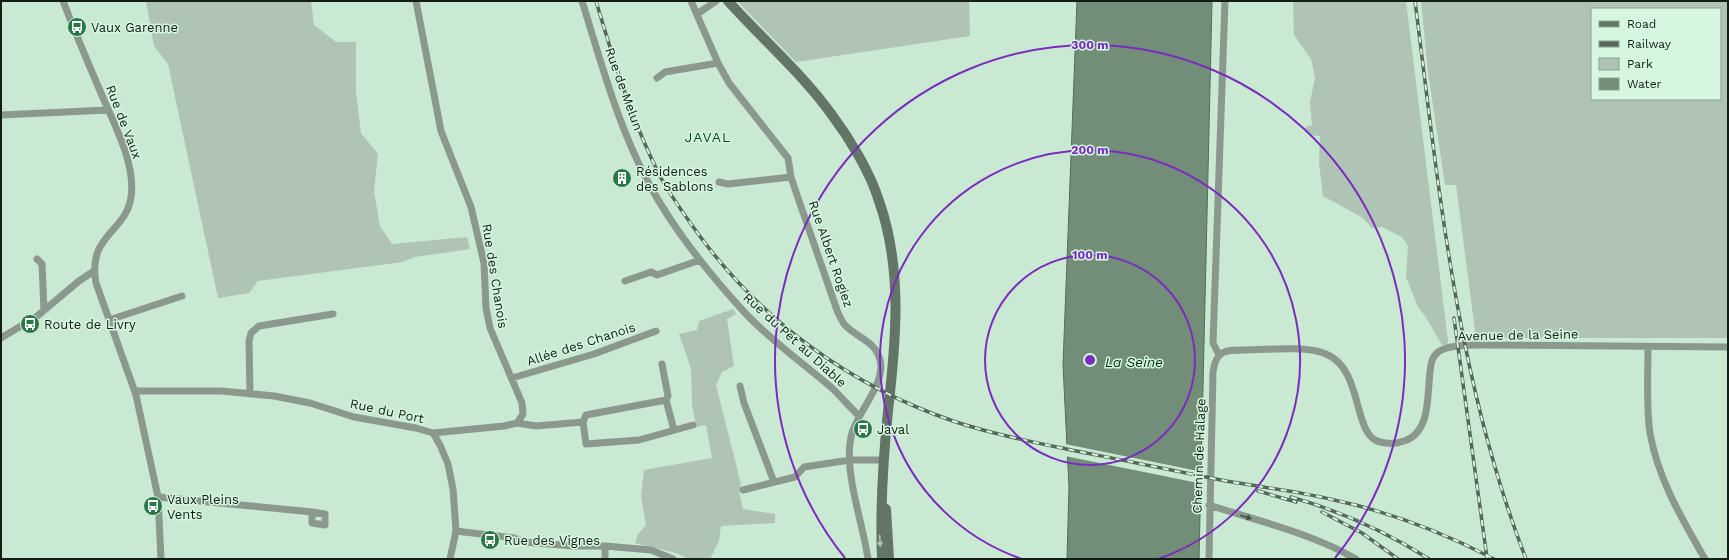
<svg xmlns="http://www.w3.org/2000/svg" width="1729" height="560" viewBox="0 0 1729 560" font-family="'Work Sans',sans-serif">
<style>
.green{fill:#b0c4b5;fill-rule:evenodd}
.water{fill:#728e79;stroke:#566c5b}
.pier{fill:#cae9d2}
.lines{fill:none;stroke-linecap:round;stroke-linejoin:round}
.minor{stroke:#8b988e;stroke-width:7}
.secondary{stroke:#627567;stroke-width:10}
.rail-casing{stroke:#55685a;stroke-width:3.5}
.rail{stroke:#d7f6df;stroke-width:2;stroke-dasharray:6;stroke-linecap:butt}
.oneway{fill:#434f46}
.oneway2{fill:#aec9b5}
.ring{fill:none;stroke:#7b2cbf;stroke-width:2}
.labels{text-anchor:middle;dominant-baseline:central;stroke-width:3;stroke-linejoin:round;paint-order:stroke}
.poi-label{font-size:13px;fill:#131e16;stroke:#d7f6df;text-anchor:start}
.street-label{font-size:13px;fill:#131e16;stroke:#d7f6df}
.neighbourhood-label{font-size:14px;letter-spacing:1px;fill:#0d4625;stroke:#d7f6df}
.water-label{font-size:14px;font-style:italic;fill:#003316;stroke:#d7f6df}
.centre{fill:#7b2cbf;stroke:#d7f6df;stroke-width:2}
.ring-label{font-size:12px;text-anchor:middle;font-weight:bold;fill:#7b2cbf;stroke:#d7f6df;stroke-width:3;stroke-linejoin:round;paint-order:stroke}
</style>
<rect width="100%" height="100%" fill="#cae9d2"/>
<path class="green" d="M146,1h165l3,24 22,17h20v50l5,41 17,21 -4,37 6,35 12,18 75,-7 3,12 -55,8 -12,5 -145,19 -9,12 -31,5 -50,-234 -14,-18z
M737,1h232l1,35 -174,26z
M1293,1h113l42,340 -1,4h-5l-17,-29 -7,-9 -12,-30 2,-31 -6,-9 -20,-10 -10,1 -9,-10 -40,-22 -4,-33 1,-27 -10,-1 -5,-3 1,-5 6,-2 -2,-23 5,-24 -4,-19 -17,-24z
M1421,1h307v337h-252l-20,-153h-11l-17,-113zM1592,9h128v90h-128z
M733,309l3,5 -9,5 7,47 -12,6 -6,13 25,99 -2,8 4,17 32,5v9l-54,3 -2,15 -9,18h-21l-13,-6 -41,-10 3,-9 8,-9 -5,-29 3,-26 68,-12 -6,-33 -10,2 -4,-23 -1,-35 -12,-35 18,-4 2,-9z"/>
<path class="water" d="M1077,1h135l-13,558h-132l2,-72 -6,-122z"/>
<path class="pier" d="M1065,444l138,28v12l-138,-28z"/>
<g class="lines">
<path class="minor" d="M63,1c12,31 25,62 38,92 13,31 35,71 30,104 -5,36 -44,37 -35,86l40,112 22,102 3,62
M416,1l25,130 30,76 13,56 2,45 4,20 32,75 1,11 -6,9 -13,3 -71,7
M582,1c19,61 36,125 66,181 26,49 62,93 99,133 26,27 57,49 85,73 9,9 18,19 27,28
M691,1l27,62 11,20 59,75 3,19 6,18 41,118c2,4 4,8 6,11 11,13 32,17 36,36 6,23 -21,50 -28,73 -10,36 11,89 16,126
M697,14l19,-13
M657,78l8,-6 53,-9
M1,115l107,-5
M719,182l9,2 63,-7
M37,259l5,5 2,46
M625,281l26,-9 6,3 43,-15
M109,320l73,-24
M1,338l35,-21 43,-36 15,-10
M1648,347c0,28 -2,59 2,86 8,46 32,86 55,126
M1219,355l-6,-12 12,-342
M662,364l6,32 -2,4
M512,378l82,-24 62,-23
M740,386l4,17 30,79
M135,391h86l53,5 36,7 44,14 62,11 17,5 7,12 8,19 5,25 3,42 58,7 11,4 48,4h32l46,4 22,9
M250,394l-1,-53 2,-8 8,-7 74,-12
M583,422l3,-7 80,-15 8,30
M517,423l19,3 47,-4 3,22 53,-4 54,-15
M743,490l52,-13 9,-10 46,-7h34
M158,497l154,15 13,2v11l-13,-2v-11
M1209,505c49,16 102,28 147,54
M605,546v13
M450,559l6,-28
M1209,559l4,-187c3,-22 12,-22 32,-22 24,0 59,-5 81,4 38,15 26,82 54,88 8,2 16,2 24,-1 27,-8 23,-46 26,-69 1,-7 1,-14 7,-19 9,-9 35,-8 47,-8l244,2"/>
<path class="secondary" d="M728,1c34,38 74,72 104,114 18,24 38,57 47,86 24,68 17,140 9,210 -5,49 -8,99 -6,148
M886,509l3,50"/>
<g class="rail-casing">
<path id="rail" d="M596,1c18,60 36,121 65,177 11,20 25,39 38,57 64,87 152,151 254,186 42,14 85,22 128,31 47,9 94,19 140,28 38,7 76,11 113,20 56,12 110,33 160,59
M1415,1c24,189 42,380 111,558
M1454,318l33,240
M1258,491l38,11
M1291,497c49,14 94,34 138,62
M1322,512l40,21 36,26"/>
</g>
<use href="#rail" class="rail"/>
</g>
<defs><path id="oneway-solid" d="M-6-.8H1V-3.2L6.5 0L1 3.2V.8H-6Z"/></defs>
<use class="oneway" href="#oneway-solid" transform="translate(1246 517) rotate(18)"/>
<use class="oneway2" href="#oneway-solid" transform="translate(880 541) rotate(87)"/>
<g class="ring">
<circle cx="1090" cy="360" r="105"/>
<path d="M1022 559A210 210 0 1 1 1158 559"/>
<path d="M845 558A315 315 0 1 1 1335 558"/>
</g>
<defs>
<g id="bus-disc" transform="scale(1)"><circle r="9.5" fill="#2a7848" stroke="#d7f6df"/><path d="M-5-6H5V4H4V6H2V4H-2V6H-4V4H-5ZM-3.5-4V0h7V-4ZM-3.5 1.2v1.5H-2V1.2ZM2 1.2v1.5H3.5V1.2Z" fill="#fff"/></g>
<g id="building-disc" transform="scale(1)"><circle r="9.5" fill="#2a7848" stroke="#d7f6df"/><path d="M-4-6H4V6H1V3H-1V6H-4ZM-2.5-4.3h1.7v1.8h-1.7ZM.8-4.3h1.7v1.8H.8ZM-2.5-1h1.7V.8h-1.7ZM.8-1h1.7V.8H.8Z" fill="#fff"/></g>
</defs>
<g fill-rule="evenodd">
<use href="#bus-disc" x="77" y="27"/>
<use href="#building-disc" x="622" y="178"/>
<use href="#bus-disc" x="30" y="324"/>
<use href="#bus-disc" x="863" y="429"/>
<use href="#bus-disc" x="153" y="506"/>
<use href="#bus-disc" x="490" y="540"/>
</g>
<g class="labels">
<g class="poi-label">
<text x="91" y="27">Vaux Garenne</text>
<text x="636" y="171">Résidences<tspan x="636" dy="15">des Sablons</tspan></text>
<text x="44" y="324">Route de Livry</text>
<text x="877" y="429">Javal</text>
<text x="167" y="499">Vaux Pleins<tspan x="167" dy="15">Vents</tspan></text>
<text x="504" y="540">Rue des Vignes</text>
</g>
<g class="street-label">
<text transform="translate(624 89) rotate(70)">Rue de Melun</text>
<text transform="translate(124 122) rotate(69)">Rue de Vaux</text>
<text transform="translate(831 254) rotate(71)">Rue Albert Rogiez</text>
<text transform="translate(495 276) rotate(81)">Rue des Chanois</text>
<text transform="translate(1518 335) rotate(-1)">Avenue de la Seine</text>
<text transform="translate(795 340) rotate(42)">Rue du Pet au Diable</text>
<text transform="translate(581 344) rotate(-18)">Allée des Chanois</text>
<text transform="translate(387 411) rotate(12)">Rue du Port</text>
<text transform="translate(1199 456) rotate(-88)">Chemin de Halage</text>
</g>
<g class="neighbourhood-label">
<text x="708" y="137">JAVAL</text>
</g>
<g class="water-label">
<text x="1134" y="362">La Seine</text>
</g>
</g>
<circle cx="1090" cy="360" r="6" class="centre"/>
<g class="ring-label">
<text x="1090" y="49">300 m</text>
<text x="1090" y="154">200 m</text>
<text x="1090" y="259">100 m</text>
</g>
<rect width="1729" height="560" fill="none" stroke="#131e16" stroke-width="4"/>
<rect x="1591" y="8" width="130" height="92" fill="#d7f6df" stroke="#89a08f"/>
<rect x="1599" y="21" width="20" height="6" fill="#627567" stroke="#89a08f"/>
<text x="1627" y="28" font-size="12" fill="#131e16">Road</text>
<rect x="1599" y="41" width="20" height="6" fill="#55685a" stroke="#89a08f"/>
<text x="1627" y="48" font-size="12" fill="#131e16">Railway</text>
<rect x="1599" y="58" width="20" height="12" fill="#b0c4b5" stroke="#89a08f"/>
<text x="1627" y="68" font-size="12" fill="#131e16">Park</text>
<rect x="1599" y="78" width="20" height="12" fill="#728e79" stroke="#89a08f"/>
<text x="1627" y="88" font-size="12" fill="#131e16">Water</text>
</svg>
